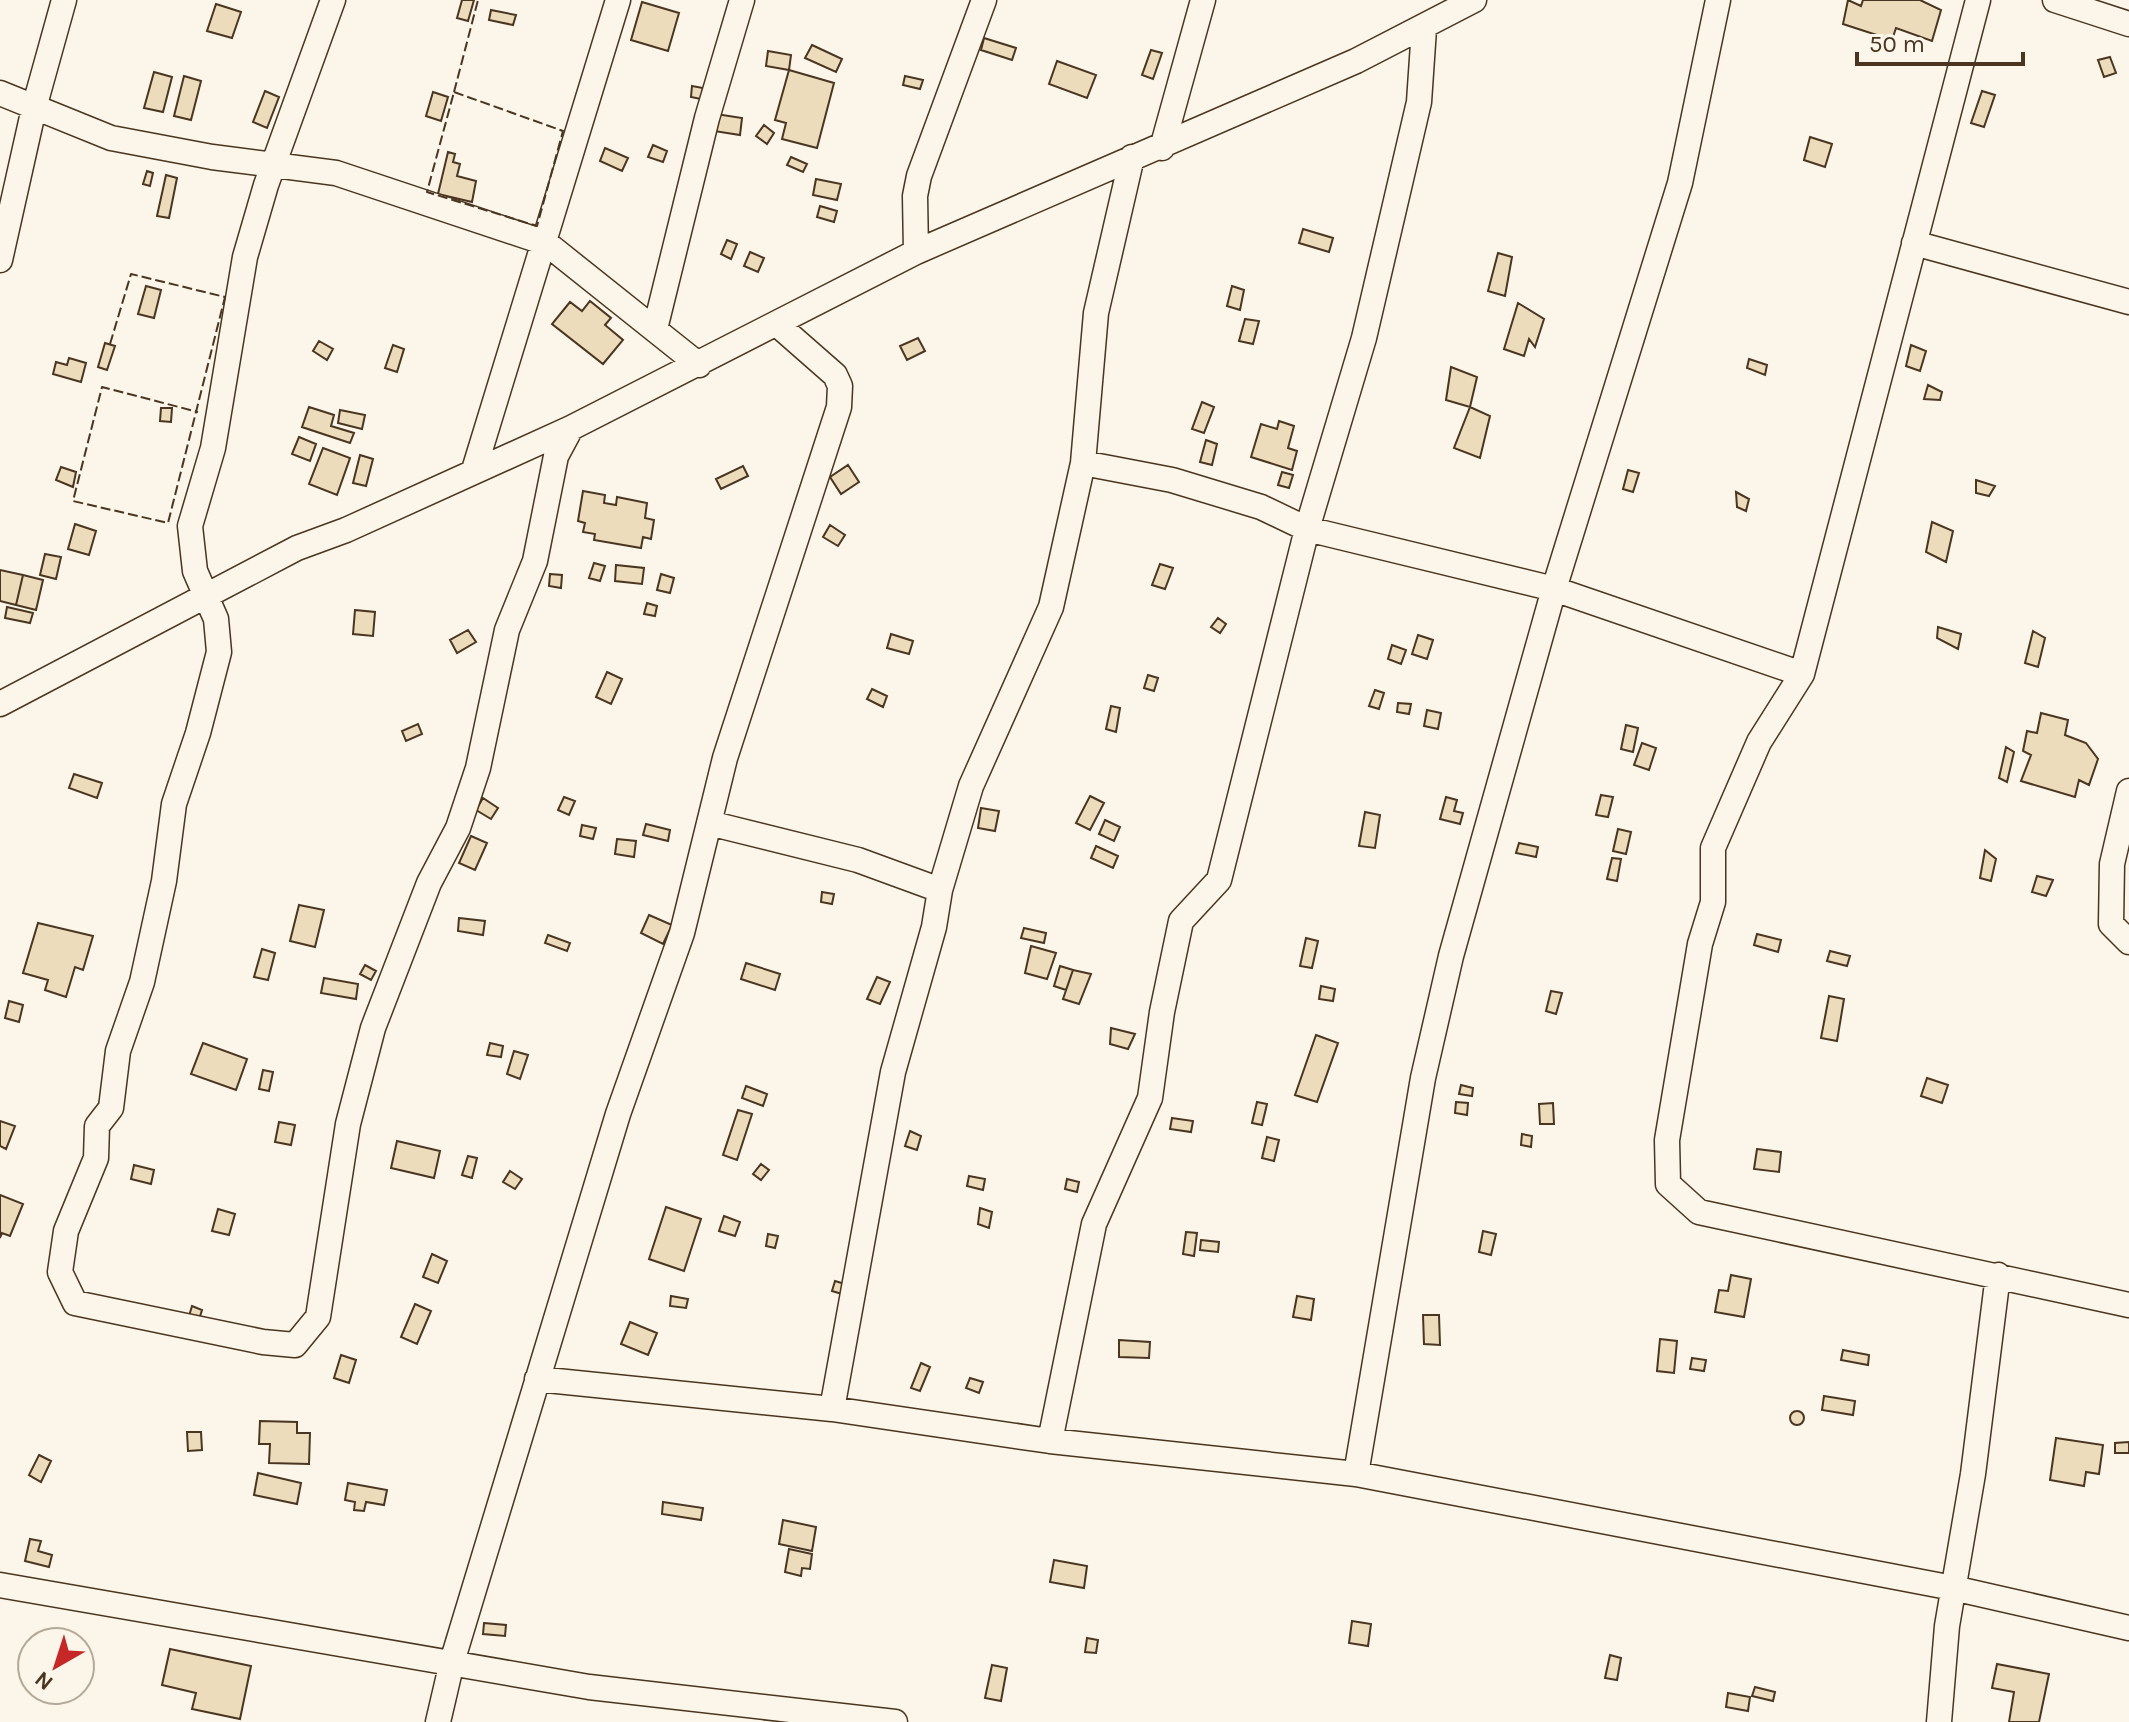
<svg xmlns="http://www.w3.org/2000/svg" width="2129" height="1722" viewBox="0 0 2129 1722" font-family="Karla,sans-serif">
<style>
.building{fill:#ecdcbc;stroke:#4a3520;stroke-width:2}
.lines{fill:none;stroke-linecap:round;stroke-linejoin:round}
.minor-casing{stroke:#4a3520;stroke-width:27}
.minor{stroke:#fbf6e9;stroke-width:24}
.fence{stroke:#4a3520;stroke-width:2;stroke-dasharray:10 4;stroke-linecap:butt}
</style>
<rect width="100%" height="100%" fill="#fbf6e9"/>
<path class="building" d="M462,0h12l-6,21 -11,-3z
M1848,0l13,6 2,-6h57l21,10 -9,31 -36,-13 -4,12 -49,-16z
M642,2l37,11 -11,38 -37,-11z
M216,4l25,8 -9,26 -25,-7z
M491,10l25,5 -3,10 -24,-5z
M984,38l32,10 -4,12 -31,-10z
M812,45l30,14 -6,13 -31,-14z
M1151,50l11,3 -9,26 -11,-4z
M768,51l23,4 -2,15 -23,-4z
M2110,57l6,16 -12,4 -6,-17z
M1057,61l39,14 -9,23 -38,-14z
M789,70l45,13 -17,65 -35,-9 4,-16 -11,-3z
M154,72l18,5 -9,35 -19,-4z
M184,76l17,5 -10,39 -17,-4z
M905,76l18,4 -3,9 -17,-4z
M692,86l11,2 -2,11 -10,-2z
M265,91l14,6 -12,31 -14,-6z
M1982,91l13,4 -11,32 -13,-4z
M433,92l15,5 -7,24 -15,-5z
M716,114l26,4 -2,17 -26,-4z
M764,125l10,8 -7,11 -11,-8z
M1810,137l22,7 -7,23 -21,-7z
M653,145l14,6 -4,11 -15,-5z
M605,148l23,10 -6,13 -22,-10z
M448,152l7,2 -2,8 7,2 -3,12 19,5 -4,21 -34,-8z
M791,157l16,7 -4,8 -16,-7z
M147,171l6,2 -3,13 -7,-2z
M166,175l11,3 -8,40 -12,-2z
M816,179l25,5 -4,16 -24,-5z
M820,206l17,5 -3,11 -17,-5z
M1303,229l30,9 -4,14 -30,-9z
M727,240l10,4 -6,15 -10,-5z
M750,252l14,6 -6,14 -14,-6z
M1498,253l14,4 -7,39 -17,-5z
M146,286l15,4 -7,28 -16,-4z
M1232,286l12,4 -4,20 -13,-4z
M590,301l21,17 -6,7 18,15 -20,24 -51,-40 18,-22 12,9z
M1518,303l26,16 -9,28 -6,-8 -5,17 -20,-7z
M1245,319l14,2 -6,23 -14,-3z
M918,338l7,13 -18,9 -7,-14z
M319,341l14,8 -6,11 -14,-9z
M105,343l10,3 -8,24 -9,-3z
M393,345l11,4 -7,23 -12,-4z
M1911,345l15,6 -6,20 -14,-5z
M69,358l17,5 -5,19 -28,-8 3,-12 11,3z
M1749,359l18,6 -2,10 -18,-7z
M1451,367l26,10 -7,30 -24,-7z
M1928,385l14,7 -2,8 -16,-1z
M1202,402l12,5 -10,26 -12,-4z
M309,407l25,8 -3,11 23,7 -4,10 -48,-16z
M1470,407l20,9 -10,42 -26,-10z
M161,408h11l-1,14 -11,-1z
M340,410l25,5 -3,14 -24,-6z
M1279,421l15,5 -6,22 9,3 -5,19 -41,-13 10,-33 16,5z
M299,437l17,7 -6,17 -18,-7z
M1206,440l11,4 -5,21 -12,-3z
M323,448l27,10 -13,37 -28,-11z
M360,455l13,4 -7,27 -13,-3z
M848,465l11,17 -18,12 -11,-17z
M743,466l5,10 -27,13 -5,-10z
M61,467l15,5 -3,15 -17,-7z
M1628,470l11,3 -6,19 -10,-3z
M1282,472l11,3 -4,13 -11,-3z
M1976,480l19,6 -6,10 -13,-3z
M583,491l22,4 -1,8 12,2 1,-8 30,6 -2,15 9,2 -3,19 -8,-2 -2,11 -47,-8 1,-6 -12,-2 2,-9 -7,-2z
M1736,492l13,7 -3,12 -9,-4z
M1932,522l21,9 -7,31 -20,-10z
M75,524l21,7 -7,24 -21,-6z
M830,525l15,10 -7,11 -15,-9z
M45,554l16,3 -5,22 -16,-4z
M594,563l11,3 -5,15 -11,-3z
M1160,564l13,4 -8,21 -13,-4z
M616,565l28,3 -2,16 -27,-3z
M0,570l23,5 -7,30 -16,-4z
M550,574l12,1 -1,13 -12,-2z
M661,574l13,4 -4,15 -13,-3z
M23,575l20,5 -7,30 -20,-5z
M647,603l10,3 -2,10 -11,-2z
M7,607l26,6 -3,10 -25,-5z
M355,610l20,2 -2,24 -20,-2z
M1218,618l8,6 -6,9 -9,-6z
M1938,627l23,7 -3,15 -21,-11z
M468,630l8,12 -19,11 -7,-13z
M2033,631l12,7 -7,29 -13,-4z
M891,634l22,7 -4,13 -22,-6z
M1418,635l15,5 -6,19 -15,-5z
M1392,645l14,5 -5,14 -13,-5z
M607,672l15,7 -11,25 -15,-7z
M1148,675l10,3 -4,13 -10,-3z
M872,689l15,7 -4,11 -16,-8z
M1375,690l9,3 -5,16 -10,-3z
M1398,703l13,1 -2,10 -12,-2z
M1111,706l9,2 -4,24 -10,-3z
M1427,710l14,3 -3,16 -14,-3z
M2041,713l27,7 -3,15 21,8 12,16 -9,26 -10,-5 -4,17 -54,-16 10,-26 -8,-4 4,-20 10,2z
M418,724l4,10 -16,7 -4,-10z
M1626,725l12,3 -5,24 -12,-3z
M1642,743l14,5 -7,22 -15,-5z
M2006,747l8,5 -7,30 -8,-4z
M74,774l28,9 -5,15 -28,-10z
M1601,795l12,2 -5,20 -12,-2z
M1090,796l14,7 -14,27 -14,-7z
M564,797l11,4 -6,14 -11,-5z
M1446,797l11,3 -3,11 9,2 -3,11 -20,-5z
M483,798l15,10 -7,11 -15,-9z
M981,808l18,3 -4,20 -17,-3z
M1365,812l15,3 -5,33 -16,-2z
M1105,820l15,7 -6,14 -15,-7z
M646,824l24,6 -2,11 -25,-6z
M582,825l14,3 -3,11 -13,-3z
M1618,829l13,3 -5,22 -13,-3z
M471,836l16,7 -12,27 -16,-7z
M617,839l19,2 -2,16 -19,-3z
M1519,843l19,4 -2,10 -20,-4z
M1096,846l22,10 -5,12 -22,-10z
M1985,850l11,9 -5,22 -11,-3z
M1612,858l9,1 -4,22 -10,-2z
M2037,876l16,4 -7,16 -14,-4z
M822,892l12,2 -2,10 -11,-2z
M299,905l25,5 -9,37 -25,-6z
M649,915l23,10 -9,19 -22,-11z
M459,918l26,3 -2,14 -25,-4z
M38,923l55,13 -10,34 -8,-3 -9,30 -21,-7 3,-10 -25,-7z
M1024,928l22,5 -2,10 -23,-5z
M1757,934l24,6 -3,12 -24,-7z
M548,935l22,8 -3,8 -22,-8z
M1306,938l12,3 -6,27 -12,-2z
M1031,946l25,7 -9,26 -22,-6z
M262,949l13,4 -7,27 -14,-3z
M1830,951l20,5 -3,10 -20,-5z
M746,963l34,11 -5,16 -34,-11z
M365,965l11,6 -5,9 -11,-6z
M1060,966l13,4 -7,20 -12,-4z
M1073,970l18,4 -12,30 -16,-5z
M877,977l13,5 -10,22 -13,-5z
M324,978l34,6 -2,15 -35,-6z
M1321,986l14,3 -2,12 -14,-2z
M1551,991l11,2 -6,21 -10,-3z
M1829,996l15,3 -7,42 -16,-3z
M9,1001l14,4 -4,17 -14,-4z
M1111,1028l24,6 -7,15 -18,-5z
M1316,1035l22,8 -21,59 -22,-7z
M203,1043l44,16 -11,31 -45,-16z
M490,1043l13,3 -2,11 -14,-2z
M514,1051l14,4 -8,24 -13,-5z
M263,1070l10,2 -4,19 -10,-2z
M1927,1078l21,7 -6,18 -21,-7z
M1461,1085l12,3 -1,8 -13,-2z
M746,1086l21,8 -4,12 -21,-8z
M1257,1102l10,2 -5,21 -10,-2z
M1456,1102l12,1 -1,12 -12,-2z
M1553,1103l1,21h-14l-1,-20z
M738,1110l14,4 -15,46 -14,-5z
M1172,1118l21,3 -2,11 -21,-3z
M0,1121l15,5 -9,23 -6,-3z
M279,1122l16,3 -4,20 -16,-3z
M910,1131l11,5 -4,14 -12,-4z
M1522,1134l10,2 -1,11 -10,-2z
M1267,1137l12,3 -5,21 -12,-3z
M397,1141l43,10 -6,27 -43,-10z
M1757,1149l24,3 -2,20 -25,-3z
M468,1156l9,2 -5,20 -10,-3z
M761,1164l8,6 -8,10 -8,-6z
M134,1165l20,5 -3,14 -20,-5z
M510,1171l12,8 -7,10 -12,-7z
M969,1176l16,3 -2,11 -16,-4z
M1067,1179l12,3 -2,10 -12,-3z
M0,1195l23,9 -13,32 -8,-3 -2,5z
M666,1207l35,12 -17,52 -35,-12z
M980,1208l12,4 -3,16 -11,-4z
M218,1209l17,5 -6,21 -17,-4z
M724,1216l16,6 -5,14 -16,-5z
M1483,1231l13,3 -5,21 -12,-3z
M1186,1232l11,1 -3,23 -11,-2z
M768,1234l10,2 -3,12 -9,-2z
M1201,1240l18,2 -1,10 -18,-2z
M432,1254l15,7 -9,22 -15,-6z
M1731,1275l20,4 -7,38 -29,-5 4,-22 9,1z
M835,1281l10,3 -3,10 -10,-3z
M671,1296l17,3 -2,9 -16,-2z
M1297,1296l17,3 -3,21 -18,-3z
M415,1304l16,7 -14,33 -16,-7z
M192,1306l10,4 -6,19 -10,-3z
M1423,1315h16l1,30 -16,-1z
M630,1322l27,11 -9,22 -27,-11z
M1660,1339l17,2 -3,32 -17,-2z
M1119,1340l31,2 -1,16 -30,-1z
M1843,1350l26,5 -1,10 -27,-5z
M341,1355l15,5 -7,23 -15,-5z
M1692,1358l14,2 -2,11 -14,-2z
M921,1363l9,4 -10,24 -9,-3z
M970,1378l13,4 -4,11 -13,-5z
M1824,1396l31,5 -2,14 -31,-5z
M1790 1418a7 7 0 1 1 14 0a7 7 0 1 1-14 0Z
M260,1421l37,1v11h13l-1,31 -40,-1 1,-19h-11z
M187,1432h14l1,18 -14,1z
M2056,1438l47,7 -4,29 -13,-2 -2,14 -34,-6z
M2129,1442v11h-14v-10z
M39,1455l12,6 -10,21 -12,-7z
M258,1473l43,10 -4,21 -43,-9z
M348,1483l39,7 -3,15 -18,-3 -2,9 -10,-1 1,-8 -10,-2z
M663,1502l40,6 -2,12 -39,-6z
M783,1520l33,7 -4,24 -33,-7z
M30,1539l11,2 -3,10 14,4 -3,12 -24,-6z
M789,1549l23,5 -2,15 -8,-1 -1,8 -16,-4z
M1054,1560l33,6 -3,22 -34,-6z
M1352,1621l19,3 -3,22 -19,-3z
M484,1623l22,2 -1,11 -22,-2z
M1087,1638l11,2 -2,13 -11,-1z
M170,1649l81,17 -11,53 -48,-10 4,-16 -34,-8z
M1610,1655l11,3 -4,22 -12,-2z
M1997,1664l52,10 -10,48h-30l5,-30 -22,-4z
M992,1665l15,3 -6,33 -16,-3z
M1755,1687l20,5 -2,9 -21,-5z
M1728,1693l22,4 -2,14 -22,-4z"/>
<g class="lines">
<g class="minor-casing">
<path id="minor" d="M333,0l-67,185 -21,72 -32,191 -23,78 5,45 21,48 3,33 -21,81 -24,71 -10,77 -22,101 -24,69 -7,57 -14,18 -1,32 -30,73 -6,41 15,31 188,39 32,3 23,-28 30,-193 25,-96 56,-145 29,-55 20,-60 29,-138 28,-69 21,-105 15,-28
M1978,0l-176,674 -43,68 -46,106v54l-13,42 -33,196 1,44 31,28 430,93
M2055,0l74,24
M0,93l111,45 101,19 124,16 210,70 153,122
M1162,148l41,-148
M1914,243l215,59
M916,252l-1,-56 4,-20 65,-176
M0,260l34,-152 30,-108
M655,329l52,-211 35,-118
M1083,463l89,17 89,27 46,22 247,60 248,85
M474,470l144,-470
M0,704l297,-156 49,-18 225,-102 345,-176 440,-191 118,-61
M2129,791l-17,73 -1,60 18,18
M709,823l149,37 82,30
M537,1379l295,30 218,32 306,33 597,114 176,40
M832,1409l61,-337 41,-145 6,-37 31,-104 80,-179 32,-144 13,-150 36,-156
M1050,1441l44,-217 56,-126 12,-86 19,-91 38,-41 88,-351 57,-191 55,-236 5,-73
M1356,1474l67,-396 28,-122 103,-367 126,-406 38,-183
M0,1585l589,102 306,35
M438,1722l14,-60 166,-548 64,-181 43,-175 114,-351 1,-21 -5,-11 -57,-50
M1939,1722l8,-96 26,-152 25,-199"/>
</g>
<use href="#minor" class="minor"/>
<path class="fence" d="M454,92l109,39 -26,95 -110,-34z
M454,92l24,-92
M110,344l21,-70 94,23 -57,226 -95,-22 29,-114 96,25"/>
</g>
<g transform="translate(56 1666) rotate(219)"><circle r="38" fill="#fbf6e9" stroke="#b4a999" stroke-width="2"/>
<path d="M0-6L14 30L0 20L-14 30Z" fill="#c62828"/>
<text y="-12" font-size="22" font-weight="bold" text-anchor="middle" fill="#4a3520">N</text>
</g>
<path d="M1857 52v12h166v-12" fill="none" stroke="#4a3520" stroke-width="4"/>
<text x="1869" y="52" font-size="24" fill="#4a3520" stroke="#fbf6e9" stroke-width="6" paint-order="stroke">50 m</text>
</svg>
